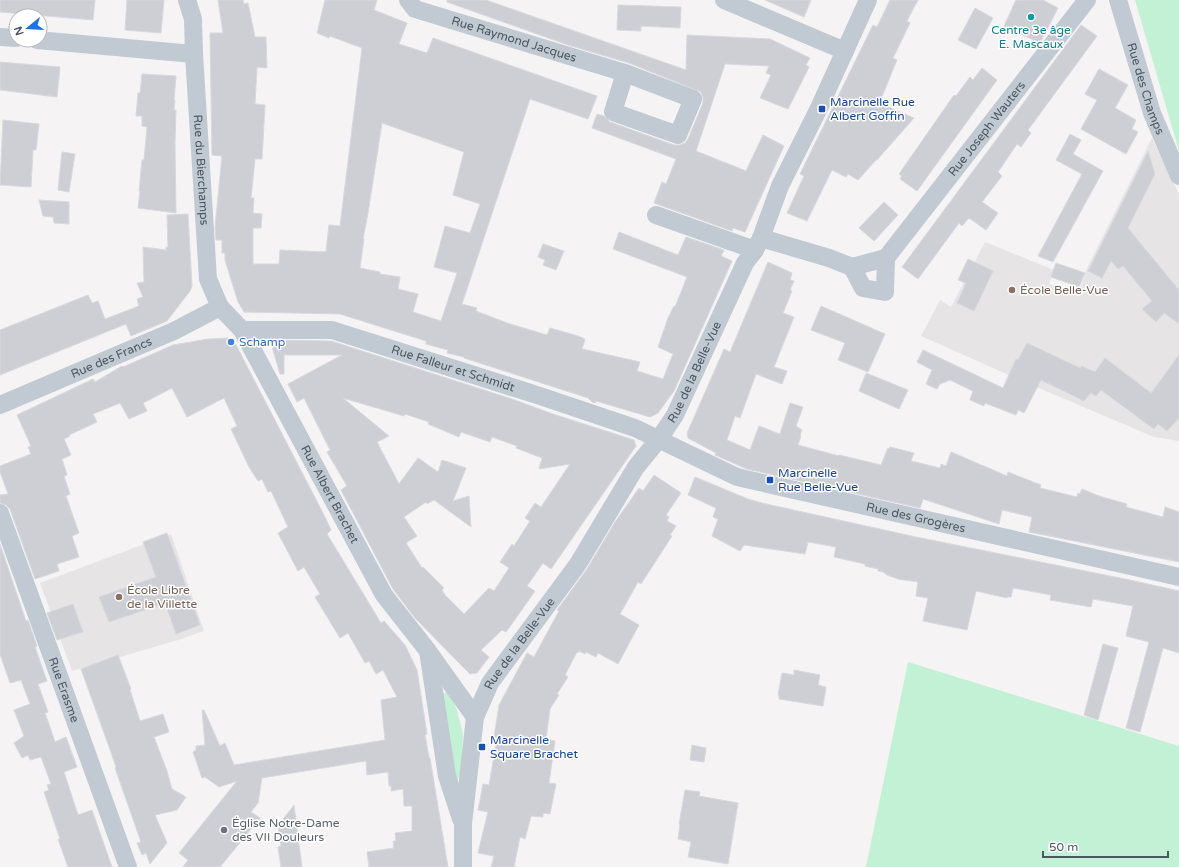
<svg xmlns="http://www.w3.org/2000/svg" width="1179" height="867" viewBox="0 0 1179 867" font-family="'Varela Round',sans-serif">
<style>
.education{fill:#e6e4e5}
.green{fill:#c3f1d5}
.building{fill:#cdcfd5;stroke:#d7d9de;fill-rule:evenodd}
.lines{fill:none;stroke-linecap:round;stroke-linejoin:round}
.minor{stroke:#c1cad2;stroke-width:18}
.culture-dot{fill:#0f9aa8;stroke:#fff;stroke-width:1.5}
.transit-dot{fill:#1a4fb4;stroke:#fff;stroke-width:1.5}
.education-dot{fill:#8d6e63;stroke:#fff;stroke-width:1.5}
.shop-dot{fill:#3f7fe0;stroke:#fff;stroke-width:1.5}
.worship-dot{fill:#6b7280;stroke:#fff;stroke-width:1.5}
.labels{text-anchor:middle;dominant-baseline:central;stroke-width:3;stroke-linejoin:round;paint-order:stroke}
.culture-label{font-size:12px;fill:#0d838f;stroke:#fff}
.street-label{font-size:12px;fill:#4a5661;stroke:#fff}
.transit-label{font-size:12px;fill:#164399;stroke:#fff;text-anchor:start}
.education-label{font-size:12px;fill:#785e54;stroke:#fff;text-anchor:start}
.shop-label{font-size:12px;fill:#366cbe;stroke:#fff;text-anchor:start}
.worship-label{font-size:12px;fill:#5b616d;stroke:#fff;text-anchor:start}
</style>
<rect width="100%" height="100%" fill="#f5f3f3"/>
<path class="education" d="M1152,138l27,56v247l-25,-4 -143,-61 -90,-40 19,-36 11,7 34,-65 69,28 -5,14 29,11 9,-27z
M171,534l33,97 -26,9 -106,31 -32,-88z"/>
<path class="green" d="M1135,0h44v151z
M908,662l271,84v121h-313z
M449,691l8,19 6,24 -1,18 2,-1 -5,27 -4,1 -15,-84z"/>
<path class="building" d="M0,0h95l-2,20 -93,-8z
M127,0h37l-3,33 -36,-3z
M218,0h25l1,4 4,-1 7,34h11l1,31 -10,-1 -2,37 10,1 -3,54h-7l-4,39h3l-1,15 9,1 -1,14h-8v36h26l1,-14 46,2 3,-27 11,1 22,-178 -32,-12 -1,2 -12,-5 8,-33h52l-3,10 33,13 -8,21 28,9 6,-15 164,58 -9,23 -58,-20 -68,205 15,4 -1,3 31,12 40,12 3,-7 28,8 7,3 -3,10 58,13 -3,9 26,8 10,-25 -15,-7 10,-29 6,-12 1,1 12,-30 -74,-28 6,-17 59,23 8,-18 38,13 -3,6 11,5 -58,130 -16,22 -8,4 -54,-16 -1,2 -3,-1 -4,-4 -124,-40v-1l-17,-4 1,-3 -22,-6v-3l-86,-27 -96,-2 -6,-10 -13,-42v-7h-3v-13h-6l-1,-13 7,-71 -10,-1 -2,-122h13zM382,123l82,29 -11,43 27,9 -10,29 -25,-7 -11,41 23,6 -16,48 -28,-9 5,-18 -20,-5 2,-12 -20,-3v-2l-20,-4 4,-29h-1l5,-26z
M447,0h39l200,70 1,-35 83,4 40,19 -4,7 3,2 -21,42 -28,-11 11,-23 -5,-2 3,-7 -44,-2 -29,87 50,20 17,-36 21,11 -39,86 -12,-4 -1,3 -78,-28 8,-21 4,2 10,-25 -84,-31 5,-14 7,2 6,6 64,23h6l5,-2 3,-4 15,-36v-5l-2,-6 -72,-29 -61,-18 -121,-43z
M765,0h46l-7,17z
M890,0h28l-11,21 3,2 -17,35 4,2 -16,39 2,1 -2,4 33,14 -37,42h-1l-18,20 -10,-6 -2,3 -14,-7 -25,51 -20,-8 17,-37 -4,-2 73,-149 4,2z
M1016,0h27l15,8 -18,35 -36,-17z
M618,5l63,2 -1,21 -39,-2v5l-24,-1z
M975,8l18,10 -17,31 -18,-9z
M1081,25l16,11 -69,94 3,3 -10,14 -4,-3 -19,28 4,4 -20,26 16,11 -12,17 -17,-12 -7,8 -3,-3 -41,56 -16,-12z
M0,62l60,5 -3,30 -57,-7z
M982,68l15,12 -80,111 -17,-12 2,-3 -3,-2 55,-79 2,1 14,-19 3,3z
M1099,69l29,16 -13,23 21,12 -4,9 6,3 -12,22 -45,-25 16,-29 -12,-6z
M142,74l34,2 -2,24h1l-1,10h2l-1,34 1,69 -38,-5 2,-17h-1l3,-31h2l3,-33 -5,-1v-10h-6l2,-23h2z
M3,120l36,4 -3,26h-3l-2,37 -31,-2z
M1070,134l11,6 -8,14 30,17 -50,91 -15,-6 44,-82 -26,-14z
M1148,151l7,23 -27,54 51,62v34l-15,-11 -8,9 -14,-13 10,-8 -29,-35 -5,3 -7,-8 -9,17 -14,-7z
M62,152l13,2 -6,38 -11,-2z
M39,200l30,2v22l-15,-1 -1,-6 -10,-1z
M884,202l14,13 -24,26 -15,-13z
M188,214l4,72 -2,5 -23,30 -36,15 -5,-12 -126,51v-45l88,-35 4,8 6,-2 7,18 34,-13 -2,-7 6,-2 -6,-14 7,-1 -1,-35 23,3v-3h2l-1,-32z
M543,244l21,7 -8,19 -13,-5 2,-5 -7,-3z
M968,259l25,12 -19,40 -17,-8 9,-20 -8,-3z
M768,262l24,11 -2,7 4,1 -4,9 2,1 -9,22 11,4 -20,50 13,4 -5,13 -26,-10 -16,44 -5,-2 -8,24 23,10 9,-24 21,8 10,-31 13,4 -7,19 6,4 -2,5 1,1 -3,9 41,11v-1l42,10 7,-17 1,1 1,-2 24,6 -3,8 29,7 1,-4 5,2 5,-14 56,24 1,-4 33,13 -1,3 37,9 1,-4 2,1 2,-5 17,7 28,8 -1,3 37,10 2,-10 14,5v50l-150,-30 3,-15 -30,-7 -3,14 -76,-25 -3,9 -173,-39 -32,-14 1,-2 -28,-15 -1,-5 20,-45 17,-39 6,3z
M1056,263l29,10 -6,14 -28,-10z
M821,306l64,28 -17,38 -30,-12 7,-17 -34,-13z
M228,338l5,1 91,176 7,15 -4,4 54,89 3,-2 21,24 12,25 10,64 -2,1 4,22 1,1 18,109h-79l-2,-15 27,-4 -1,-7h3l-1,-8 17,-2v-25h-8l-1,-17 -12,2v-5h-2l-1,-14 -21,3 -1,-14 -104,17 -4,25 -7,9 9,6 -40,49h-37l5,-7 -9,-7 58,-72 -18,6 -14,-10 -3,1 -9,-26 3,-2v-4l9,-1 -3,-35h2l16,36 5,-3 9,22 151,-25 -4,-40 16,-3 -14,-27 -7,4 -7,-13 -4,2 -17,-30 -8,5 -25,-41 5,-3 -16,-27 -6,4 -20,-38 10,-6 -17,-36 -3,1 -6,-13 -4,2 -9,-14 -18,-38 6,-3 -13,-28 -37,19 -15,-29 -29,15 4,8 -18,8 -9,-16 -27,11 4,8 -28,13 1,1 -6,3 7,16 -9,4 5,16 -3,1 6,18 -4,2 13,37 -7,3 7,21 -22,7 2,7 -24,8 -25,-70 -4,-4 -6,-2v-8l8,-1 -8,-22v-6l31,-12 -3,-7 3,-1 -14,-31 76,-36 2,3 27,-16 1,1 50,-22 35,-6z
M270,340l61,1 181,58 41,15 81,26 2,6 -85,123 -8,-6 -16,23 8,5 -21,30 -8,11 -4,-2 -21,20 8,7 -12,16 -7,1 -11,-11 -44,-45 -22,-29 -52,-99 6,-4 -20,-34 3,-2 -26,-52 -7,4 -9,-18 54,-29h-58v19h-4zM343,398l61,18 1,-2 24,8 -1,2 31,13 2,-5 29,10 2,-5 25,9 -1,2 26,10 -3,11 31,-5 -29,43 -6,-4 -10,15 5,3 -16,25 -2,-2 -12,18 9,6 -15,23 -5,-3 -25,26 -19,-19 -3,-5 2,-2 -21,-21 -1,1 -16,-25 11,-7 -13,-19 22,-15 1,2 7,-4 37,27 -2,-31 -16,5 13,-33 -24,-8 -4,12 -20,-14 -19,26 -22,-42 12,-6z
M1027,343l53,25 1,-2 14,6 10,-14 46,35 28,-38v63l-12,13 -9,-7 -4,5 -53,-39 -5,6 -5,-3 -7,8 -43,-21 -17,33 -6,-3 -2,5 -31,-12 -1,3 -14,-6 3,-9 -23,-11 -10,4 -3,5 -11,-5 6,-14 -15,-8 6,-12 80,38 13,-29 2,1z
M866,373l42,17 -9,19 -40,-18z
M654,475l27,18 -15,22 3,2 -2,4 9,5 -6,9 2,1 -31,48 -3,-2 -18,32 19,11 -21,39 -20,-11 -2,4 -10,-5 -1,2 -6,-3 -1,2 -1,-1 -12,23 3,2 -11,17 2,1 -9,14 -4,30 9,2 -6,42 7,1 -6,30 -7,-1v4l-12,-1 -6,23 -5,-2 -6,30h-23l3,-11 -16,-3 10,-41 -10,-2 5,-26 6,1 8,-47 -3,-1 5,-32 28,-52 7,4 25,-46 -2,-1 30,-41 28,-47 24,-34 4,3z
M695,477l53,22 14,4 154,34 214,43 49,11v62l-16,-5 -23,84 -14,-4 23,-86 -23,-6 7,-30 -40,-7 -2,8 -41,-7 1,-5 -38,-7 -2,9h-4v1l-31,-7 -9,39 -44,-9 5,-23 -12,-2 2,-14 -20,-3 -11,-4 -4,-3 -5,-1v-2l-13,-3v-2l-31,-7 2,-10 -28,-5 -3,12 -61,-9 -4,6 -28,-15 6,-17 -5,-2 3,-9 -28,-13z
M167,533l33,92 -24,9 -11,-31 -56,19 -10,-25 57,-20 -13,-35z
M0,544l26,77 2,-1 9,26 -2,1 12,34 -9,3 10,28 -3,1 5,14 5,15 11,-5 11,30 -13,5 14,43 14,-5 20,57h-44l-10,-28h2l-16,-47 5,-2 -2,-5 4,-1 -10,-27 -11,3 -2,-5 -6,3 -8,-15 10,-7 -10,-26 16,-6 -9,-24 -11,3 -10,-29z
M73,604l10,28 -26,8 -10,-27z
M1103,644l15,4 -20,72 -14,-5z
M118,655l13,34 -1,1 10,31 23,-7 6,18 -15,5 13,34 5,18 14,8 -9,13 -22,5 12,28 -17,21 -4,-11 -4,2 -5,-12 4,-1 -26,-74 1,-1 -8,-23 -27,-75z
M794,670l26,5 -2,10 8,2 -3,19 -44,-7v-3l-1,-1 4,-22 12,2z
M692,745l14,3 -2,14 -14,-2z
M685,790l15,2 -1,4 39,7 -10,61 -40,-7 3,-15 -13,-3 2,-15h-1z
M294,805l8,62h-21l-3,-20 3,-1 -3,-20z"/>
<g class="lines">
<g class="minor">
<path id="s1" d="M187,0l6,19 1,35 14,225 12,28 22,23 142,265 44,56 19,125 14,43"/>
<path id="s2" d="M408,0l7,9 210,64 68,26 -15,36 -65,-23 12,-39"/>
<path d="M724,0l121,51"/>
<path id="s3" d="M1118,0l34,113 27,63"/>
<path d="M0,37l16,1"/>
<path d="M37,40l157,14"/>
<path d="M656,215l99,35"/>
<path d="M761,238l68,20 23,9"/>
<path id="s4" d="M886,258l201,-258"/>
<path d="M886,258l-1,34 -22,-4 -11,-21z"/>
<path id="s5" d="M242,330h90l205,65 98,33 102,49 442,100"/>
<path id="s6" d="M0,405l174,-74 46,-24"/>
<path id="s7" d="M0,513l128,354"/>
<path d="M430,654l45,63"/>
<path id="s8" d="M463,867v-43l12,-107 15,-34 88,-119 58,-97 23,-28 16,-24 70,-152 10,-13 6,-12 19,-52 39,-78 49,-108"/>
</g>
</g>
<circle class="culture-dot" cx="1031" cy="17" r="4"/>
<g class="transit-dot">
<rect x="818" y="105" width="8" height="8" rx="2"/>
<rect x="766" y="476" width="8" height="8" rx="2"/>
<rect x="478" y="743" width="8" height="8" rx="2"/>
</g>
<g class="education-dot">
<circle cx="1012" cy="290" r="4"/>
<circle cx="119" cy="597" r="4"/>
</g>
<circle class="shop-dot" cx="231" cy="342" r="4"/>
<circle class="worship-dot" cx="224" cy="830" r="4"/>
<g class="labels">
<g class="culture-label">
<text x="1031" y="30">Centre 3e âge<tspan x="1031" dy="14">E. Mascaux</tspan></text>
</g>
<g class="street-label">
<text stroke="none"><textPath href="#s2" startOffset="115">Rue Raymond Jacques</textPath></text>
<text stroke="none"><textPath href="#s3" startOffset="93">Rue des Champs</textPath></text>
<text stroke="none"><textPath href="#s4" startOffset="164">Rue Joseph Wauters</textPath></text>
<text stroke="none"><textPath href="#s1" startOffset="171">Rue du Bierchamps</textPath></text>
<text stroke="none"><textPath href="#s6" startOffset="121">Rue des Francs</textPath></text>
<text stroke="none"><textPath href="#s5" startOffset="217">Rue Falleur et Schmidt</textPath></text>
<text stroke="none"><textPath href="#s8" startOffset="561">Rue de la Belle-Vue</textPath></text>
<text stroke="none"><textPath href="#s1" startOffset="529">Rue Albert Brachet</textPath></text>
<text stroke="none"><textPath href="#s5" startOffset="705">Rue des Grogères</textPath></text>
<text stroke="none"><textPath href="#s8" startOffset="237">Rue de la Belle-Vue</textPath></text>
<text stroke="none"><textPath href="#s7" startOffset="188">Rue Erasme</textPath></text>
</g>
<g class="transit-label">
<text x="830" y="102">Marcinelle Rue<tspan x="830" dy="14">Albert Goffin</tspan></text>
<text x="778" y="473">Marcinelle<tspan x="778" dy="14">Rue Belle-Vue</tspan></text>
<text x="490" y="740">Marcinelle<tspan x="490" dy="14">Square Brachet</tspan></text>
</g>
<g class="education-label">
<text x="1020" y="290">École Belle-Vue</text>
<text x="127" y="590">École Libre<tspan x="127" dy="14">de la Villette</tspan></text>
</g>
<g class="shop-label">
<text x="239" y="342">Schamp</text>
</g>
<g class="worship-label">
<text x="232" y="823">Église Notre-Dame<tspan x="232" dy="14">des VII Douleurs</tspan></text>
</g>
</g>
<g transform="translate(28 28) rotate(252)"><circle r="19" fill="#ffffff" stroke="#b7bbc0"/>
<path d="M0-3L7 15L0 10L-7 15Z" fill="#1a73e8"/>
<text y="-6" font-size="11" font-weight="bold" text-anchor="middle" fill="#4a5661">N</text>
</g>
<path d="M1043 851v6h125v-6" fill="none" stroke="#4a5661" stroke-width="2"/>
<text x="1049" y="851" font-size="12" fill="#4a5661" stroke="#ffffff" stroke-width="3" paint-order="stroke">50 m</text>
</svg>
